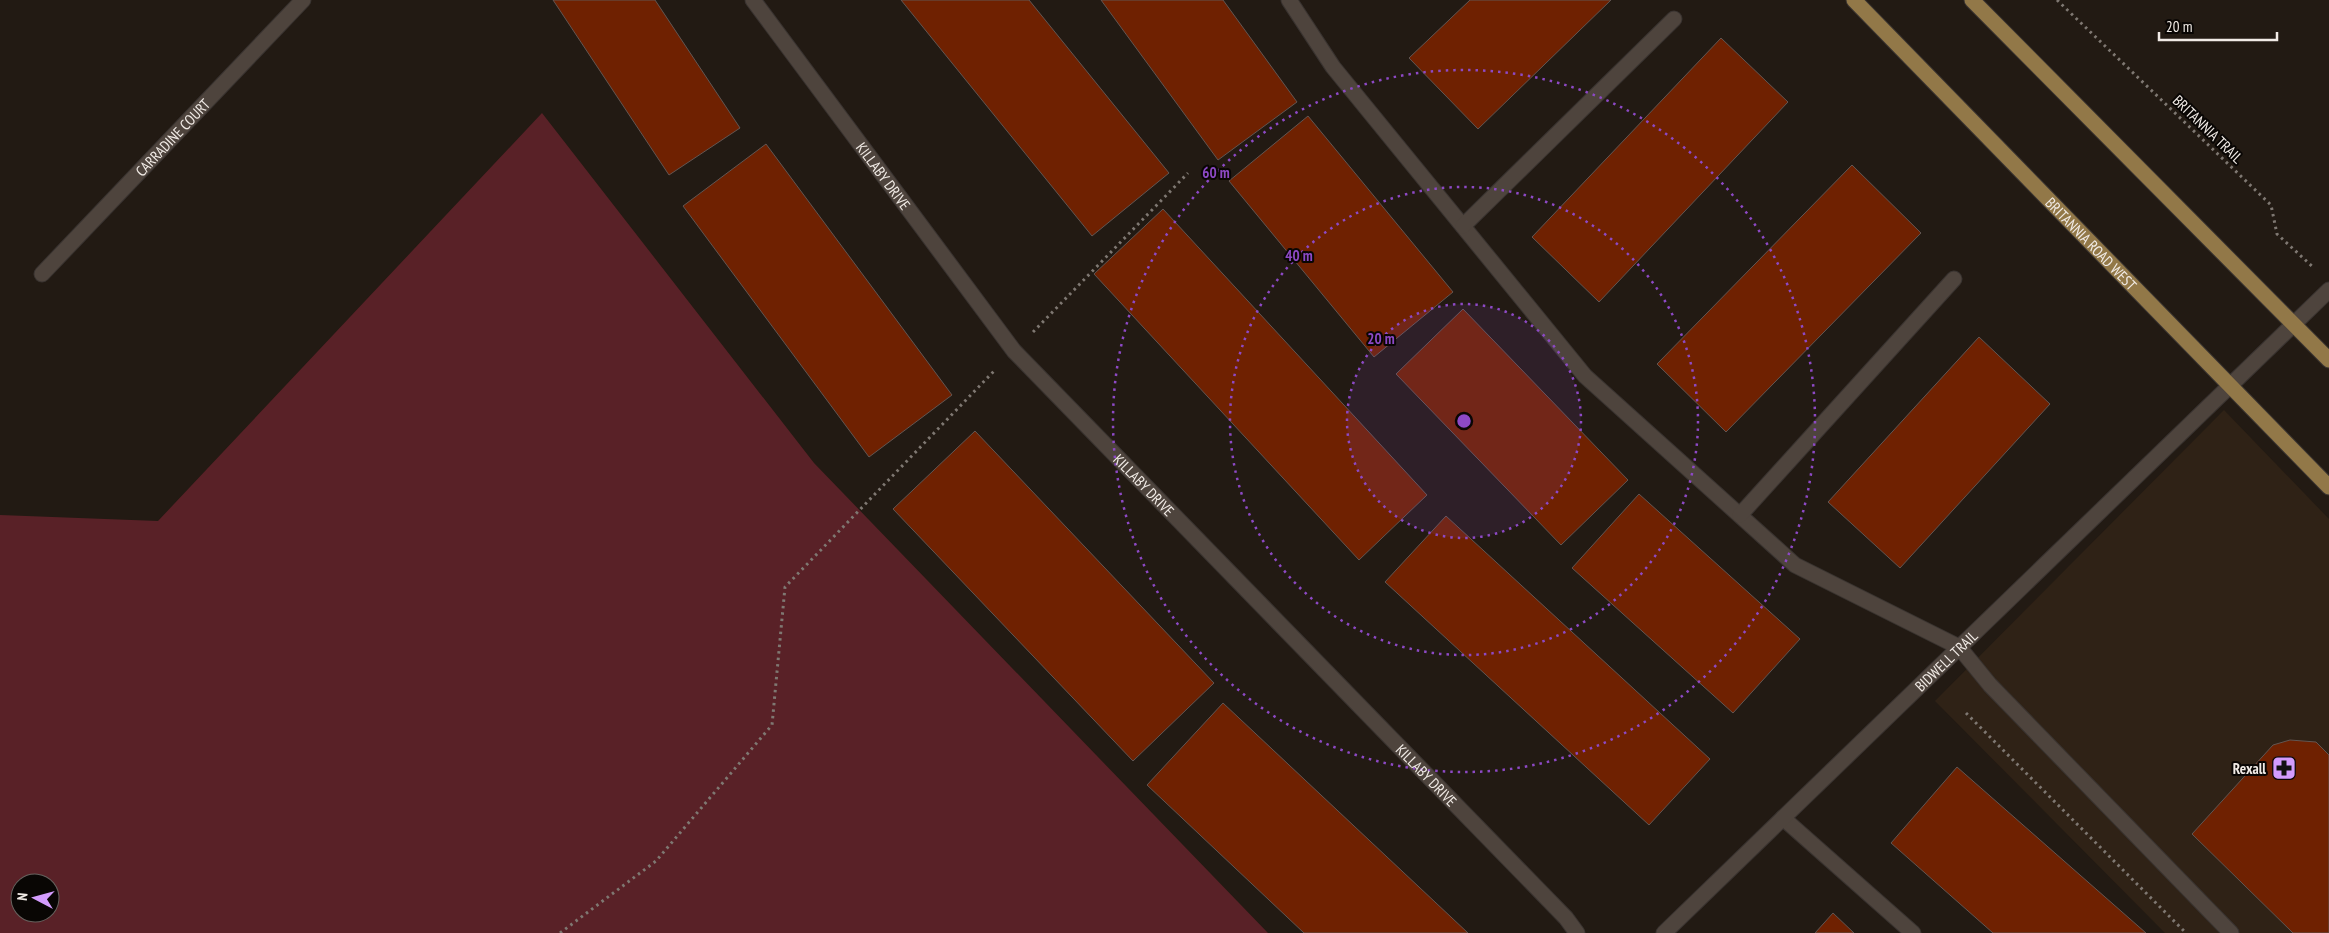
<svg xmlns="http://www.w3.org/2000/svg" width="2329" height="933" viewBox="0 0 2329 933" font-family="'PT Sans Narrow',sans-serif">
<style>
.built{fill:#2f2216}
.green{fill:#592127;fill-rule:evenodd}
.building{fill:#6f2101;stroke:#625652}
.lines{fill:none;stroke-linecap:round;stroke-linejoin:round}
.minor-casing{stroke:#393330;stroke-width:17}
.major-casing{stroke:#393330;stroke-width:17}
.path{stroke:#7f7872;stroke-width:3;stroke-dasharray:2.5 4;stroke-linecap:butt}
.minor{stroke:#4e443d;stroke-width:15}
.major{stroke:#927848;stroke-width:15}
.ring{fill:none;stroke:#8d49c5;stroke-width:2.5;stroke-dasharray:2.5 5}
.labels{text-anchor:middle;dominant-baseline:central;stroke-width:4;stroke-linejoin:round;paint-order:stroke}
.street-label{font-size:15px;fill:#f1ebe6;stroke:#090604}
.poi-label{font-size:15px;font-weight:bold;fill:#f1ebe6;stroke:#090604;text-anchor:end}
.centre{fill:#8d49c5;stroke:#090604;stroke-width:2.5}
.ring-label{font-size:15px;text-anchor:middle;font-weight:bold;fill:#8d49c5;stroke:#090604;stroke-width:4;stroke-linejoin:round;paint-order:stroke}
</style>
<rect width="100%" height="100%" fill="#221a13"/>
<path class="built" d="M2224,410l105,109v414h-164l-230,-232z"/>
<path class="green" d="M542,113l272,350 454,470h-1268v-418l158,6zM20,883h30v30h-30z"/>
<path class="building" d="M553,0h102l85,128 -71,47z
M901,0h128l140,173 -77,63z
M1101,0h122l74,102 -79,58z
M1470,0h141l-133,129 -69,-71z
M1721,38l67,64 -189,200 -67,-65z
M1308,116l145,176 -79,65 -145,-176z
M766,144l186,251 -83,62 -186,-251z
M1852,165l69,68 -195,199 -69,-68z
M1163,209l264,286 -68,65 -265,-286z
M1463,309l165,171 -67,65 -165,-171z
M1979,337l71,67 -150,164 -72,-66z
M975,431l239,252 -81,78 -240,-252z
M1639,494l161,145 -67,74 -161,-145z
M1446,516l264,243 -61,66 -264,-243z
M1223,703l245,230h-164l-157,-148z
M2290,740l26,2 13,13v178h-36l-101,-99 81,-89z
M1957,767l189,166h-153l-102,-90z
M1833,913l21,20h-39z"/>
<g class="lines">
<g class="minor-casing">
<g id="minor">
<path id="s1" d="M753,0l261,351 552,567 11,15"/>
<path d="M1289,0l44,67 252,309 210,189 164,82 31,38 241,248"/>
<path d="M1463,226l211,-207"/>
<path id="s2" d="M42,274l261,-274"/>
<path d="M1740,515l214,-236"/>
<path d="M1783,818l130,115"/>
<path id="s3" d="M1664,933l665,-643"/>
</g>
</g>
<g class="major-casing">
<g id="major">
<path id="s4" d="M1854,0l475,487"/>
<path d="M1972,0l357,360"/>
</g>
</g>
<path class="path" d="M2057,0l214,205 6,29 37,34
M1033,332l155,-159
M1966,713l220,220
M560,933l96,-72 116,-136 13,-138 210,-217"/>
<use href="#minor" class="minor"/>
<use href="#major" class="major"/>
</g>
<circle cx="1464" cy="421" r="117" fill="#8d49c5" fill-opacity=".12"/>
<g class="ring">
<circle cx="1464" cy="421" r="117"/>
<circle cx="1464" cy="421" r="234"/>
<circle cx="1464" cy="421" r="351"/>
</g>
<defs>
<g id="pharmacy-square" transform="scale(1.25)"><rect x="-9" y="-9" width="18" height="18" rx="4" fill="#d39cfd" stroke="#090604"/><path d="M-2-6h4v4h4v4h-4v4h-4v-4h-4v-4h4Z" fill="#111"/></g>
</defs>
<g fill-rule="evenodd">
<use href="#pharmacy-square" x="2284" y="768"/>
</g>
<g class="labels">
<g class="street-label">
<text transform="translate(2208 129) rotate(44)">BRITANNIA TRAIL</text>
<text stroke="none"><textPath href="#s2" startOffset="189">CARRADINE COURT</textPath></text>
<text stroke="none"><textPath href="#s1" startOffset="219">KILLABY DRIVE</textPath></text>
<text stroke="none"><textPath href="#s4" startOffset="340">BRITANNIA ROAD WEST</textPath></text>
<text stroke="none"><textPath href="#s1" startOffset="624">KILLABY DRIVE</textPath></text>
<text stroke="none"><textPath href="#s3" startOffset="392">BIDWELL TRAIL</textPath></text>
<text stroke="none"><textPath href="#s1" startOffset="1029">KILLABY DRIVE</textPath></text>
</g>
<g class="poi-label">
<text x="2266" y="768">Rexall</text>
</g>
</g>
<circle cx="1464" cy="421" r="8" class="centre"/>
<g class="ring-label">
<text x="1216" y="178">60 m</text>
<text x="1299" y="261">40 m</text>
<text x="1381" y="344">20 m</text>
</g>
<g transform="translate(35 898) rotate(276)"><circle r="24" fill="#090604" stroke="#66625e"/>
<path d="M0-4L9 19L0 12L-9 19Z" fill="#d39cfd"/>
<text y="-8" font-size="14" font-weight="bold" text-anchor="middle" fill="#f1ebe6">N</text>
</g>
<path d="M2159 32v8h118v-8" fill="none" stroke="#f1ebe6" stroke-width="2.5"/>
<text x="2166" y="32" font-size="15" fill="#f1ebe6" stroke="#090604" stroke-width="4" paint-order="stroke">20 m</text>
</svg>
